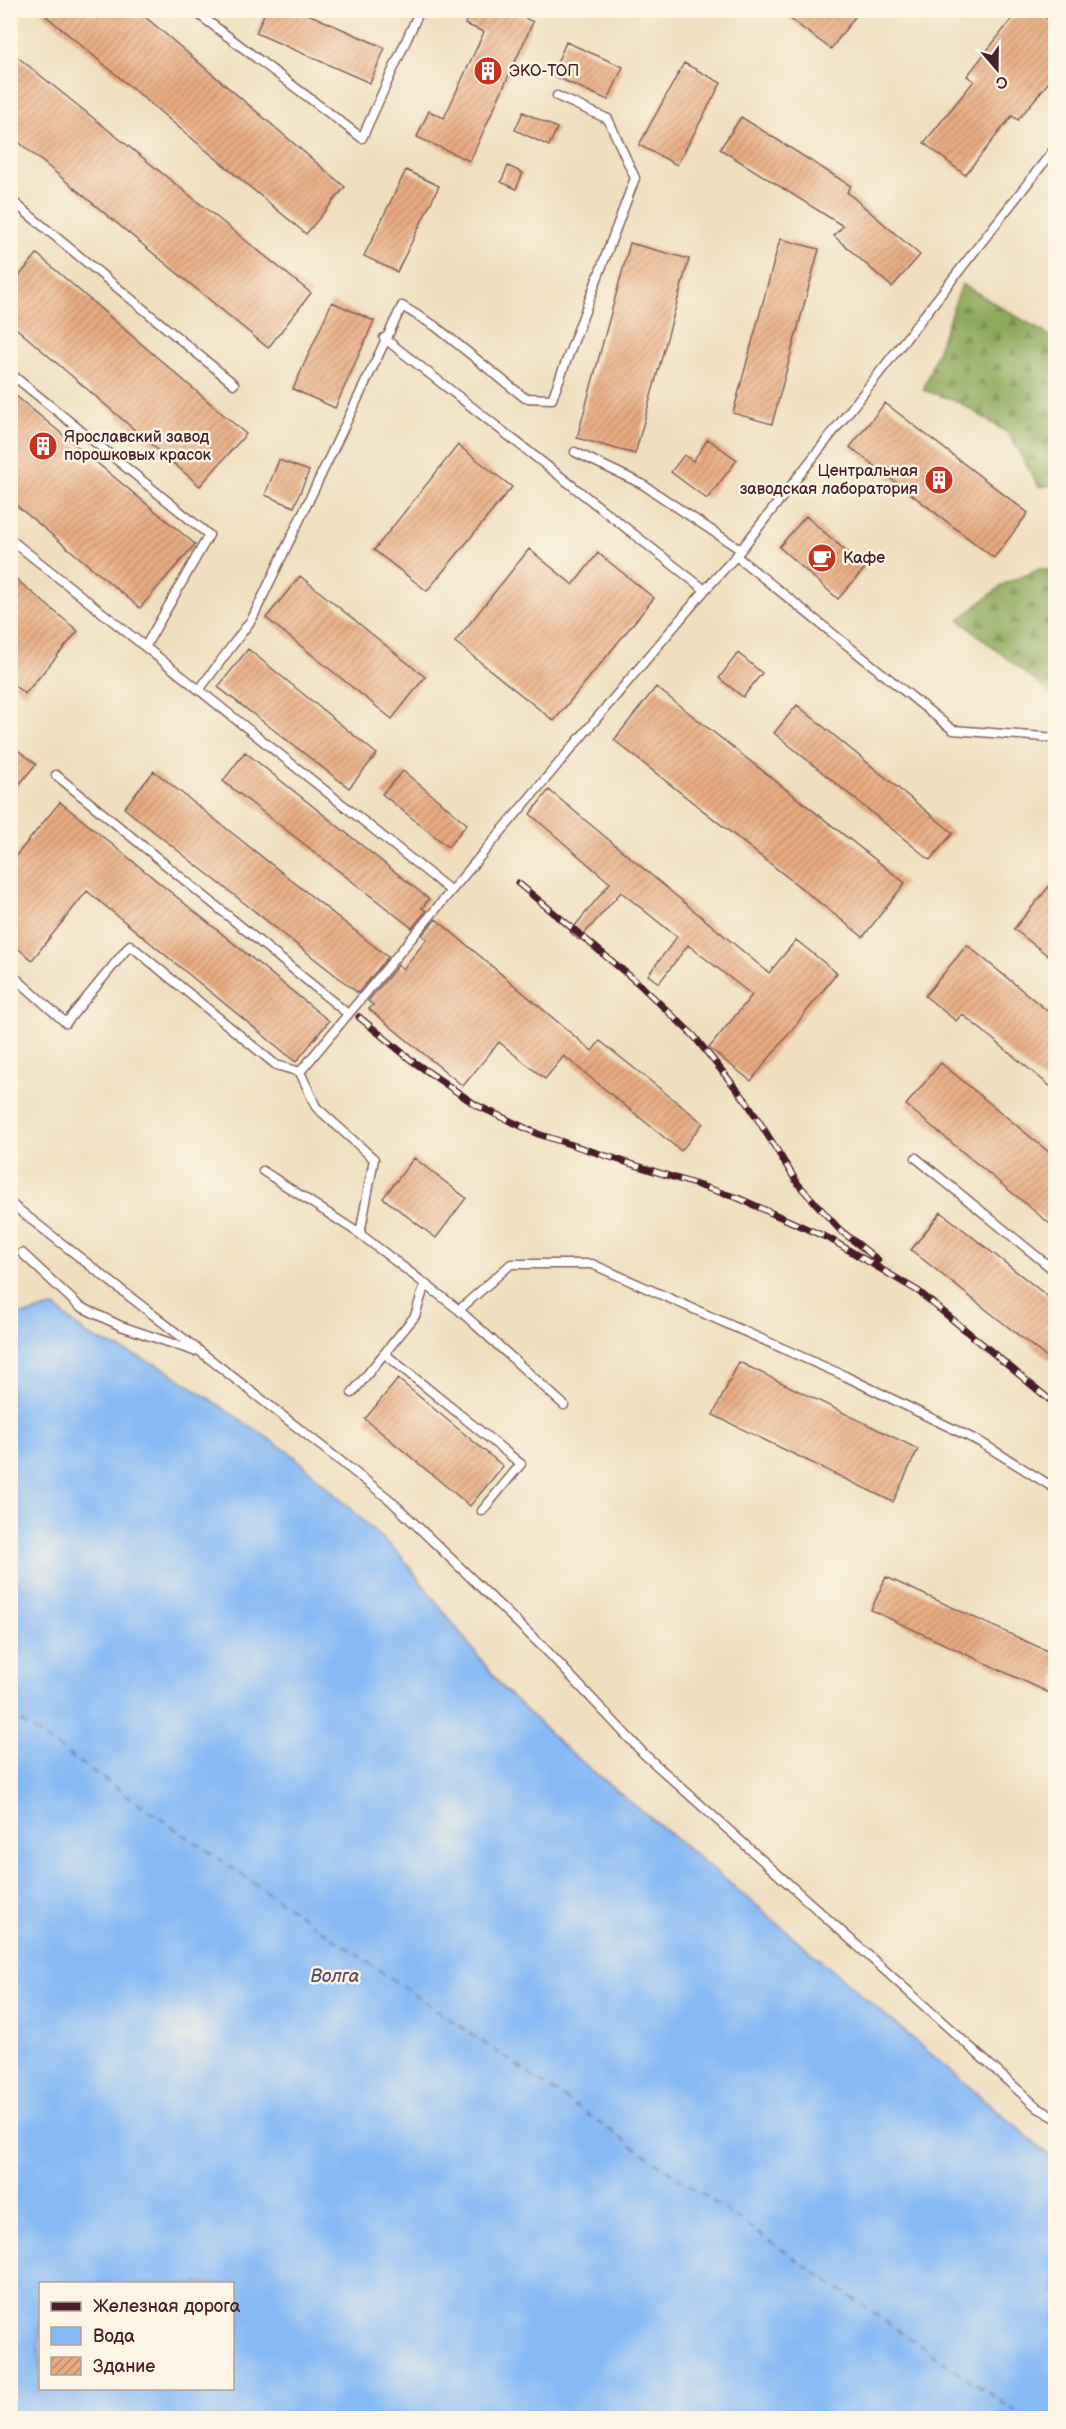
<svg xmlns="http://www.w3.org/2000/svg" width="1066" height="2429" viewBox="0 0 1066 2429" font-family="'Balsamiq Sans',sans-serif">
<style>
.forest{fill:url(#forest-firs);stroke:#6c6443;stroke-width:1.5}
.water{fill:#87baf5;stroke:#686c90;stroke-width:1.5;fill-rule:evenodd}
.lines{fill:none;stroke-linecap:round;stroke-linejoin:round}
.ferry{stroke:#5c4e68;stroke-width:1.5;stroke-dasharray:8 6;stroke-linecap:butt}
.building{fill:url(#building-hatch)}
.service-casing{stroke:#84625f;stroke-width:11}
.service{stroke:#fff;stroke-width:8}
.rail-casing{stroke:#4a1f2b;stroke-width:7}
.rail{stroke:#fcf5e5;stroke-width:4.5;stroke-dasharray:14;stroke-linecap:butt}
.labels{text-anchor:middle;dominant-baseline:central;stroke-width:5;stroke-linejoin:round;paint-order:stroke}
.poi-label{font-size:16px;fill:#4a1f2b;stroke:#fcf5e5;text-anchor:start}
.water-label{font-size:18px;font-style:italic;fill:#5c4e68;stroke:#fcf5e5}
</style>
<defs>
<pattern id="forest-firs" width="22" height="20" patternUnits="userSpaceOnUse" patternTransform="scale(1.5)"><rect width="22" height="20" fill="#8da95b"/><path d="M5 1l3.5 6h-7zM16 11l3.5 6h-7z" fill="#75894b"/></pattern>
<pattern id="building-hatch" width="6" height="6" patternUnits="userSpaceOnUse" patternTransform="scale(1.5)"><rect width="6" height="6" fill="#e8ab81"/><path d="M-1 1l2-2M0 6l6-6M5 7l2-2" fill="none" stroke="#be8b6a"/></pattern>
</defs>
<rect width="100%" height="100%" fill="#fcf5e5"/>
<filter id="ink" filterUnits="userSpaceOnUse"><feTurbulence type="fractalNoise" baseFrequency=".0167" numOctaves="2"/><feDisplacementMap in="SourceGraphic" scale="12" xChannelSelector="R" yChannelSelector="G"/><feConvolveMatrix kernelMatrix="1 2 1 2 8 2 1 2 1" color-interpolation-filters="sRGB"/></filter>
<filter id="wash" filterUnits="userSpaceOnUse"><feTurbulence type="fractalNoise" baseFrequency=".008" numOctaves="4" result="noise"/><feDisplacementMap in="SourceGraphic" scale="24" xChannelSelector="R" yChannelSelector="G"/><feGaussianBlur stdDeviation="1.35" result="paint"/><feColorMatrix in="noise" values="0 0 0 0 0 0 0 0 0 0 0 0 0 0 0 0 0 1.4 0 .05"/><feComposite in="paint" operator="in"/></filter>
<g filter="url(#wash)">
<rect width="100%" height="100%" fill="#efdfbf"/>
<path class="forest" d="M962,284l93,55v146l-16,2 -31,-54 -49,-31 -36,-12z
M1040,569l15,2v126l-96,-77 45,-36z"/>
<path class="water" d="M55,1307l32,28 75,32 131,88 107,100 102,132 64,62 189,155 300,256v258h-1044l-1,-1107c21,9 25,-3 45,-4zM40,2284h192v104h-192z"/>
<g class="lines">
<path class="ferry" d="M10,1714l1015,704"/>
</g>
<g id="blocks">
<path class="building" d="M39,10h98l208,177 -39,47z
M266,10h33l86,38 -15,35 -114,-50z
M471,10h38l24,12 -63,139 -53,-24 12,-26 15,7 40,-86 -19,-8z
M778,10h82l-29,39z
M1019,10h17l20,16v47l-38,47 -6,-4 -47,59 -41,-32 50,-62 -7,-5z
M566,42l57,25 -15,33 -56,-25z
M10,51l301,242 -43,55 -258,-213z
M684,63l37,20 -44,82 -38,-20z
M523,112l34,16 -8,18 -34,-16z
M741,117l110,69 -4,6 73,63 -28,32 -58,-51 9,-10 -123,-77z
M508,166l15,7 -7,16 -15,-7z
M406,170l33,16 -42,86 -33,-16z
M780,239l39,10 -47,175 -39,-11z
M630,243l59,16 -54,195 -58,-16z
M37,254l209,180 -46,52 -190,-163v-36z
M332,302l42,19 -39,87 -42,-19z
M10,391l185,153 -55,64 -130,-108z
M885,403l143,110 -34,45 -144,-111z
M708,439l29,21 -30,39 -36,-27 13,-17 9,6z
M458,445l54,42 -85,104 -53,-41z
M279,460l30,11 -15,36 -29,-12z
M806,516l59,52 -27,31 -59,-52z
M529,549l44,36 25,-32 56,45 -100,123 -99,-79z
M10,574l68,57 -53,63 -15,-12z
M300,576l125,101 -33,42 -126,-101z
M248,649l129,105 -28,34 -131,-101z
M738,653l24,20 -19,24 -24,-19z
M656,687l249,196 -42,54 -249,-197z
M797,705l156,128 -23,27 -156,-127z
M10,744l26,20 -26,32z
M245,752l184,147 -7,9 4,3 -14,17 -189,-147z
M154,771l234,186 -30,36 -234,-185z
M403,771l64,53 -19,23 -66,-53z
M549,790l220,183 27,-33 41,33 -86,108 -42,-33 43,-53 -64,-50 -29,38 -11,-8 29,-38 -56,-45 -42,48 -9,-8 40,-49 -80,-69z
M60,802l269,219 -33,41 -209,-171 -55,69 -22,-18v-79z
M1056,878v84l-42,-33z
M436,919l156,132 8,-10 103,82 -22,28 -117,-95 -19,23 -46,-37 -36,44 -94,-77 4,-4 -5,-4 30,-36 5,4 24,-30 -5,-4z
M967,945l89,73v73l-94,-77 -6,7 -31,-25z
M941,1063l115,95v71l-150,-124z
M414,1158l52,40 -30,40 -53,-40z
M941,1212l115,91v62l-145,-115z
M739,1362l179,87 -25,53 -180,-87z
M398,1379l105,87 -33,40 -105,-87z
M886,1577l170,78v41l-185,-86z"/>
</g>
</g>
<g filter="url(#ink)">
<use href="#blocks" fill-opacity="0" stroke="#84625f" stroke-width="1.5"/>
<g class="lines">
<g class="service-casing">
<path id="service" d="M193,10l169,128 58,-128
M876,10l2,2
M10,199l224,185
M384,338l321,252 31,-34 217,174 103,8
M10,373l199,162 -64,112
M575,452l67,32 99,66
M10,539l441,352
M736,556l320,-409
M705,590l-254,301 -151,181 16,35 58,52 -14,75 99,76 52,-46h81l253,112 135,66 76,47
M199,690l53,-71 150,-313 33,20 90,72 27,1 83,-221 -27,-59 -51,-23
M56,775l292,239
M10,973l56,50 64,-78 146,120 24,7
M916,1158l140,114
M263,1171l97,63
M10,1203l379,296 160,154 95,101 394,354 18,10
M22,1253l57,53 42,20 73,25
M459,1310l105,95
M385,1354l136,110 -39,47
M352,1393l63,-77 10,-32"/>
</g>
<use href="#service" class="service"/>
<g class="rail-casing">
<path id="rail" d="M518,883l120,100 55,52 54,67 51,82 42,46 38,30
M359,1017l52,43 65,45 62,29 200,64 92,41 88,52 138,114"/>
</g>
<use href="#rail" class="rail"/>
</g>
</g>
<defs>
<g id="building-disc" transform="scale(1.5)"><circle r="9.5" fill="#c8321e" stroke="#fcf5e5"/><path d="M-4-6H4V6H1V3H-1V6H-4ZM-2.5-4.3h1.7v1.8h-1.7ZM.8-4.3h1.7v1.8H.8ZM-2.5-1h1.7V.8h-1.7ZM.8-1h1.7V.8H.8Z" fill="#fff"/></g>
<g id="cafe-disc" transform="scale(1.5)"><circle r="9.5" fill="#c8321e" stroke="#fcf5e5"/><path d="M-5.5-4.5H6V0H3Q3 3.5 0 3.5H-2.5Q-5.5 3.5-5.5 0ZM3-3.2v2h1.7v-2ZM-6 4.5H4V6H-6Z" fill="#fff"/></g>
</defs>
<g fill-rule="evenodd">
<use href="#building-disc" x="488" y="71"/>
<use href="#building-disc" x="43" y="446"/>
<use href="#building-disc" x="939" y="480"/>
<use href="#cafe-disc" x="822" y="558"/>
</g>
<g class="labels">
<g class="poi-label">
<text x="509" y="71">ЭКО-ТОП</text>
<text x="64" y="437">Ярославский завод<tspan x="64" dy="18">порошковых красок</tspan></text>
<text x="918" y="471" text-anchor="end">Центральная<tspan x="918" dy="18">заводская лаборатория</tspan></text>
<text x="843" y="558">Кафе</text>
</g>
<g class="water-label">
<text x="335" y="1976">Волга</text>
</g>
</g>
<rect width="1066" height="2429" fill="none" stroke="#fcf5e5" stroke-width="36"/>
<rect x="39" y="2282" width="195" height="108" fill="#fcf5e5" stroke="#b59f9b" stroke-width="1.5"/>
<rect x="51" y="2302" width="30" height="9" fill="#4a1f2b" stroke="#b59f9b" stroke-width="1.5"/>
<text x="93" y="2312" font-size="18" fill="#4a1f2b">Железная дорога</text>
<rect x="51" y="2327" width="30" height="18" fill="#87baf5" stroke="#b59f9b" stroke-width="1.5"/>
<text x="93" y="2342" font-size="18" fill="#4a1f2b">Вода</text>
<rect x="51" y="2357" width="30" height="18" fill="url(#building-hatch)" stroke="#b59f9b" stroke-width="1.5"/>
<text x="93" y="2372" font-size="18" fill="#4a1f2b">Здание</text>
<g transform="translate(997 69) rotate(160)" stroke="#fcf5e5" stroke-width="4.5" paint-order="stroke">
<path d="M0-4.5L10 22L0 15L-10 22Z" fill="#4a1f2b"/>
<text y="-9" font-size="16" font-weight="bold" text-anchor="middle" fill="#4a1f2b">С</text>
</g>
</svg>
